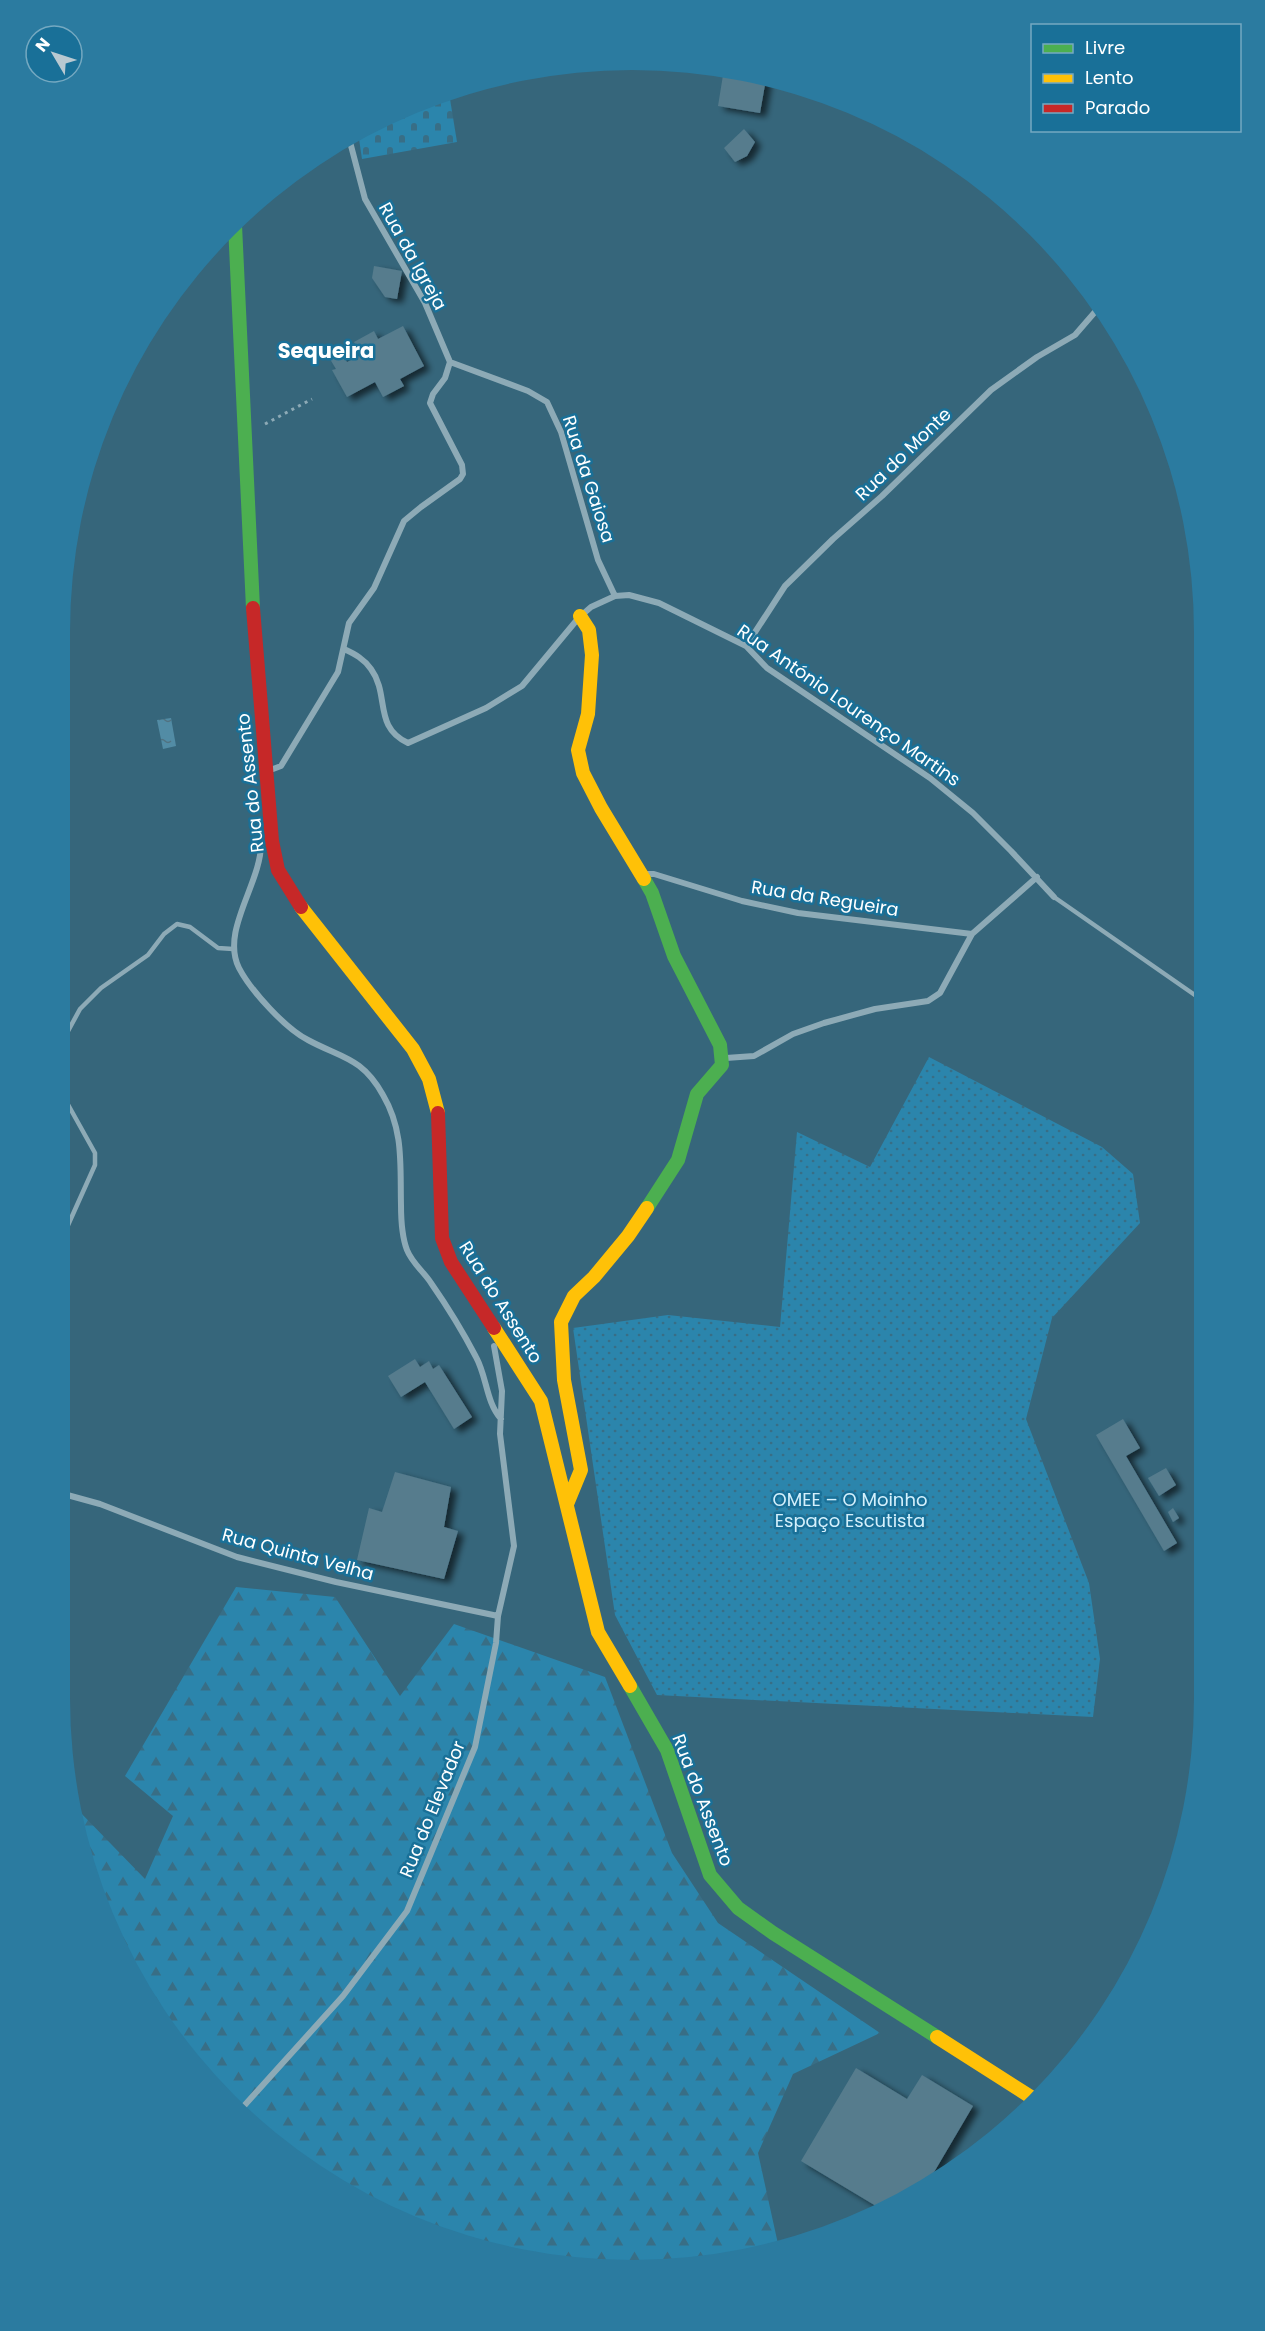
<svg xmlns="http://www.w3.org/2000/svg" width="1265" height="2331" viewBox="0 0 1265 2331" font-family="Poppins,sans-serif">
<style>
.forest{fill:url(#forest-firs)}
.cemetery{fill:url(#cemetery-stones)}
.park{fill:url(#park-dots)}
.water{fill:url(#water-ripples)}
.building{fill:#567c8d;filter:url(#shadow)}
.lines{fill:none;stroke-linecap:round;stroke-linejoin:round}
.path{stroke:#8daab6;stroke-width:3;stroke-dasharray:3 4.5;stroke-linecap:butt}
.lane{stroke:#8daab6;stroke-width:4.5}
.street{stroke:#8daab6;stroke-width:6}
.fast{stroke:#4caf50;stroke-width:14}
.slow{stroke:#ffc107;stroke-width:14}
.jam{stroke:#c62828;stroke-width:14}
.labels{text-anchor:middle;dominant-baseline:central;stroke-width:5;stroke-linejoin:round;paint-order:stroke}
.street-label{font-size:18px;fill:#fff;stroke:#197098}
.park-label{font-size:18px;fill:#d4f0fc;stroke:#197098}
.quarter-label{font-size:21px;font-weight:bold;fill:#fff;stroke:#197098}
</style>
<defs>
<pattern id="forest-firs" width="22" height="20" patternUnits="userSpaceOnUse" patternTransform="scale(1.5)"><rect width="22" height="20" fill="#2b85ac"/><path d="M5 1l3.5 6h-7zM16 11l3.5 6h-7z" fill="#386e86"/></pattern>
<pattern id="cemetery-stones" width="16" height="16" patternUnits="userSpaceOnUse" patternTransform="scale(1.5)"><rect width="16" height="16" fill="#2b85ac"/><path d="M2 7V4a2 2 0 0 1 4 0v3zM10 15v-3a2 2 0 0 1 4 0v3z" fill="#386e86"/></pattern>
<pattern id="park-dots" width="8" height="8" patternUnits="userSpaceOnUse" patternTransform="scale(1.5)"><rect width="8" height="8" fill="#2b85ac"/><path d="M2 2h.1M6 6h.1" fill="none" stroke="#386e86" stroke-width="1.8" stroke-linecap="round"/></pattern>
<pattern id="water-ripples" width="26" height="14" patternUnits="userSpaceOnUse" patternTransform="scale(1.5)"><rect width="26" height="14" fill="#528ca5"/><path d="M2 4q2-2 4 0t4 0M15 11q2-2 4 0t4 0" fill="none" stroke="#507281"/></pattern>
<filter id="shadow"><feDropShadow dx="6" dy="4" stdDeviation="3" flood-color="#0009"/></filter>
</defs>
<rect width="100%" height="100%" fill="#36667b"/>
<path class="forest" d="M236,1587l99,10 65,99 54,-72 151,53 67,176 46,70 162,110 -87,41 -35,79 20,91 -108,26 -185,-18 -170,-77 -136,-128 -89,-164 -12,-73 67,69 28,-63 -48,-40z"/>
<path class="cemetery" d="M449,93l8,49 -95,17 -4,-27 21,-13z"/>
<path class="park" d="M929,1057l173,90 31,27 7,49 -88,95 -26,101 63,164 11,76 -7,58 -436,-22 -42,-80 -42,-287 95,-13 112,12 17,-195 73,35z"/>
<path class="water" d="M171,718l5,28 -13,3 -6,-29z"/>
<path class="building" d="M724,69l42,10 -6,34 -42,-7z
M744,129l11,13 -8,14 -12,6 -11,-14z
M374,266l28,5 -5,28 -12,-2 -13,-19z
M403,326l21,40 -24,13 4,7 -21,11 -8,-15 -28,15 -15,-27 4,-1 -6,-10 12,-6 5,9 14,-7 -7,-13 20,-11 4,8z
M415,1359l5,8 9,-6 4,8 6,-4 33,52 -18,12 -29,-47 -24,15 -13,-21z
M1123,1419l17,29 -14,8 51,87 -13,8 -68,-116z
M1166,1468l10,17 -17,11 -11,-18z
M395,1472l56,15 -7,40 14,4 -14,48 -87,-19 12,-52 13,4z
M1173,1508l6,10 -6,4 -5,-10z
M856,2068l51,31 15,-24 51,31 -43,73 -49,30 -80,-48z"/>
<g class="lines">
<path class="path" d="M265,424l47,-25"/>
<path class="lane" d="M1054,897l148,103
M61,1044l19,-35 21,-21 47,-33 16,-21 13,-10 13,3 28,21 15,1
M60,1243l35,-78v-12l-34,-61"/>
<path class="street" d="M450,362l78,29 19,11 14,30 37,128 17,36
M583,614l8,-7 24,-11 14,-1 30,8 87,43 21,22 163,110 43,35 38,38 43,46
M746,646l39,-60 48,-47 49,-43 109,-106 46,-33 38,-22 26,-30
M344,649c11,5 20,10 27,20 19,26 2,58 37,74l78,-35 36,-22 54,-65
M273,769l8,-3 57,-94 11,-49 25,-35 30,-67 17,-14 39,-28 3,-5 -1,-9 -32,-62 3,-9 12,-16 5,-16 -25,-59 -60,-104 -16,-61
M261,842c1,41 -41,88 -22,126 12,23 47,61 69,72 33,18 54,17 75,55 21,36 17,70 18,110 0,14 1,32 6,45 5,13 17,22 24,33 16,23 32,49 45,74 11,20 10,45 25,62
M648,874h6l88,27 56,12 174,21
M726,1058l28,-2 39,-22 31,-11 51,-14 53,-8 12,-8 32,-59 65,-57
M60,1493l40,11 137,53 99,25 162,34
M243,2107l100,-111 64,-85 68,-164 21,-104 2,-27 16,-70 -14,-112 2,-43 -8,-45"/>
<path class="fast" d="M235,225l18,383
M644,879l8,14 22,63 46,89 2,20 -25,29 -19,66 -31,48
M630,1686l37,64 43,125 28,33 35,25 164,104"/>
<path class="slow" d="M580,616l9,14 3,25 -4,59 -10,36 5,23 18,35 43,71
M301,907l112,142 16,30 9,34
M494,1328l47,73 57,231 32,54
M567,1504l14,-34 -17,-90 -3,-58 13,-26 20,-19 34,-41 19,-28
M937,2037l97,62"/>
<path class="jam" d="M253,608l19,233 6,29 23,37
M438,1113l4,125 9,24 43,66"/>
</g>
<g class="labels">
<g class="street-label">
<text transform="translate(413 256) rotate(61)">Rua da Igreja</text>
<text transform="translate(903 454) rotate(-44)">Rua do Monte</text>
<text transform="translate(589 479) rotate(72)">Rua da Gaiosa</text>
<text transform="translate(849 705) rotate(35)">Rua António Lourenço Martins</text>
<text transform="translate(250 783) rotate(-96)">Rua do Assento</text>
<text transform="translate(825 898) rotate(9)">Rua da Regueira</text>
<text transform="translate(501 1302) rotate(58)">Rua do Assento</text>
<text transform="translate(298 1554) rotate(15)">Rua Quinta Velha</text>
<text transform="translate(703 1800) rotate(69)">Rua do Assento</text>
<text transform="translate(432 1809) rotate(-68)">Rua do Elevador</text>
</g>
<g class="park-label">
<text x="850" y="1499">OMEE – O Moinho<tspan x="850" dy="21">Espaço Escutista</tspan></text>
</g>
<g class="quarter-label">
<text x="326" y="350">Sequeira</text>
</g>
</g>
<path d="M0 0H1265V2331H0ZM632 70H632A562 562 0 0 1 1194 632V1698A562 562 0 0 1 632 2260H632A562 562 0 0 1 70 1698V632A562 562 0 0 1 632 70Z" fill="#2b7ba0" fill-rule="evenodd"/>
<rect x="1031" y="24" width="210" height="108" fill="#197098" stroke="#75a9c1" stroke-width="1.5"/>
<rect x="1043" y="44" width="30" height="9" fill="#4caf50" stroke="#75a9c1" stroke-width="1.5"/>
<text x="1085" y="54" font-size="18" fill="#ffffff">Livre</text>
<rect x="1043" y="74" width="30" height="9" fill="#ffc107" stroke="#75a9c1" stroke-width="1.5"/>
<text x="1085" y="84" font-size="18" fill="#ffffff">Lento</text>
<rect x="1043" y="104" width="30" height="9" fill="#c62828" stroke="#75a9c1" stroke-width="1.5"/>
<text x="1085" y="114" font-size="18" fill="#ffffff">Parado</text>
<g transform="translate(54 54) rotate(309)"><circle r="28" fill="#197098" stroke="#75a9c1" stroke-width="1.5"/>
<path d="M0-4.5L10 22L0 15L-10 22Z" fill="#b9c9d1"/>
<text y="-9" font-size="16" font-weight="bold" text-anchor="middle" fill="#ffffff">N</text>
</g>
</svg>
